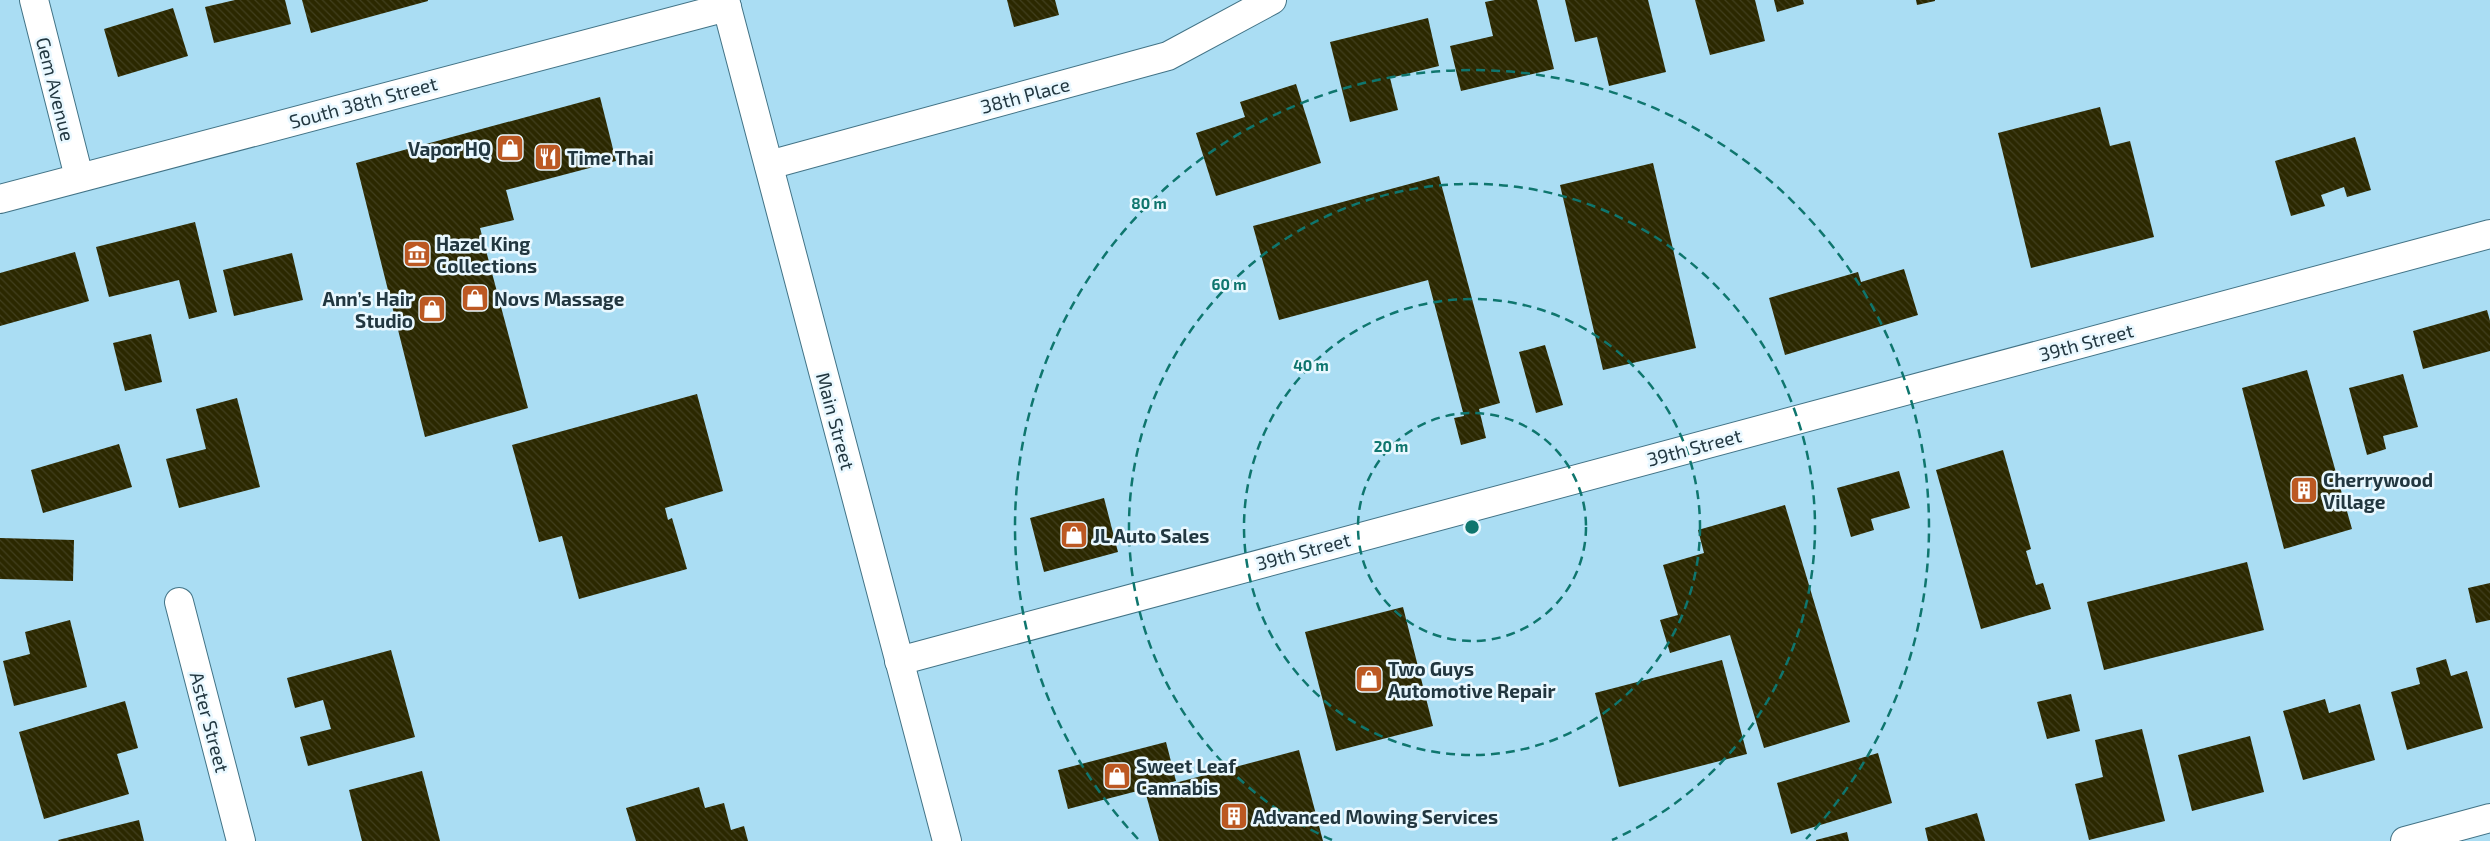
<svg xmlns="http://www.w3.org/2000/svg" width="2490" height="841" viewBox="0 0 2490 841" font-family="'Exo 2',sans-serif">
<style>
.building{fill:url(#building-back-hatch)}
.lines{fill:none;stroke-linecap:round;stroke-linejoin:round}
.minor-casing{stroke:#427386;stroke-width:30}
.primary-casing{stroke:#427386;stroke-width:30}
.minor{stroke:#fff;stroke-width:28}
.primary{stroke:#fff;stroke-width:28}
.ring{fill:none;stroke:#0f766e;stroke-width:2.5;stroke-dasharray:9 6}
.labels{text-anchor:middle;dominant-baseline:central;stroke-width:5;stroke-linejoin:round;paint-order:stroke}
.street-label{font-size:19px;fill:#223740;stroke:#e9f8ff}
.poi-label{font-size:19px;font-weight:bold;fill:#223740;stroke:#e9f8ff;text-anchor:start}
.centre{fill:#0f766e;stroke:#e9f8ff;stroke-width:2.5}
.ring-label{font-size:15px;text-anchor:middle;font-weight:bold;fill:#0f766e;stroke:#e9f8ff;stroke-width:5;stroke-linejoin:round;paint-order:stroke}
</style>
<defs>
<pattern id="building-back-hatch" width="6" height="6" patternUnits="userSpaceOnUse" patternTransform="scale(1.25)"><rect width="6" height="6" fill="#2b2800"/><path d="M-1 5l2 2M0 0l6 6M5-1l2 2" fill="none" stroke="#413f1e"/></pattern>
</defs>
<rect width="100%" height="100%" fill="#aaddf3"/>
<path class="building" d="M235,0h50l6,24 -77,19 -9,-36z
M302,0h126v1l-117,32z
M1007,0h48l4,15 -45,12z
M1495,0h42l17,69 -93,22 -11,-45 43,-10 -8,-34z
M1565,0h83l18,72 -57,14 -12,-49 -22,5z
M1695,0h60l10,41 -55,14z
M1774,0h29l1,4 -27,8z
M1916,0h19v1l-18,4z
M173,8l15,48 -70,21 -14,-48z
M1428,18l11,48 -49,12 8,32 -48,12 -20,-80z
M1296,84l25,79 -105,33 -20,-63 49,-16 -5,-15z
M600,97l16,64 -110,29 8,30 -34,8 48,180 -103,29 -69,-274z
M2100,107l10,39 20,-5 24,96 -123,31 -33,-135z
M2355,137l16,53 -24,7 -3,-10 -23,8 4,11 -34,10 -16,-55z
M1653,163l43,185 -93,22 -43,-185z
M1439,176l61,227 -21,6 7,29 -25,7 -7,-27 10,-2 -36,-136 -149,40 -26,-94z
M195,222l22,90 -28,7 -10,-39 -70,17 -13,-50z
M75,252l14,49 -89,25v-53z
M292,253l11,47 -69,16 -11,-46z
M1904,269l14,46 -133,40 -16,-57 89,-26 3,10z
M2487,310l3,11v30l-67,18 -10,-38z
M151,334l11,48 -37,9 -12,-48z
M1545,345l18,60 -27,8 -17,-61z
M2307,370l45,159 -68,20 -42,-161z
M2403,374l15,53 -35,9 3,13 -19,6 -18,-67z
M697,394l26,97 -58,17 3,12 4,-2 15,51 -108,30 -17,-63 -23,6 -27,-97z
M237,398l23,89 -81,21 -13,-49 40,-10 -10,-40z
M119,444l13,43 -89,26 -12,-43z
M2003,450l28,99 -5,2 10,34 7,-2 8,26 -70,20 -45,-159z
M1899,471l11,37 -39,11 3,11 -23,7 -14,-49z
M1104,498l14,54 -74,20 -14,-54z
M1785,505l65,217 -86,26 -34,-113 -60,18 -10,-33 18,-5 -15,-50 41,-12 -6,-23z
M0,538l74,2 -1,41 -73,-2z
M2247,562l17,68 -160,40 -17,-68z
M2490,583v37l-14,3 -8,-35z
M1403,607l30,119 -97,25 -31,-119z
M70,620l17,67 -73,19 -11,-45 27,-7 -5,-22z
M391,650l24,87 -107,29 -8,-29 31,-8 -8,-29 -28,8 -8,-30z
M2446,659l5,17 16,-5 16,57 -76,22 -16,-58 29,-8 -4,-16z
M1722,660l25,94 -128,33 -24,-94z
M2071,694l9,37 -33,8 -10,-37z
M2325,699l4,14 31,-9 15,56 -72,20 -20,-69z
M125,701l13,47 -21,6 12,40 -85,25 -25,-87z
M2142,729l23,92 -76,19 -14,-56 28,-7 -8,-37z
M2250,736l14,56 -72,19 -14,-56z
M1166,742l10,39 -108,28 -10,-39z
M1299,750l24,91h-164l-14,-50z
M1878,753l14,50 -101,31 -14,-51z
M422,771l18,70h-78l-13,-51z
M699,787l6,21 19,-5 7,27 13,-4 4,15h-112l-10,-33z
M1977,813l8,28h-57l-3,-13z
M139,820l5,21h-85l-1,-1z
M1847,832l2,9h-33v-1z"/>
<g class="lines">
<g class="minor-casing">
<path id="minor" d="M34,0l45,177
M769,165l399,-109 104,-56
M0,199l727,-192
M179,602l62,239
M899,661l1591,-427
M2405,841l85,-23"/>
</g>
<g class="primary-casing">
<path id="primary" d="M725,0l222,841"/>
</g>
<use href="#minor" class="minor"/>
<use href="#primary" class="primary"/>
</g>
<g class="ring">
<circle cx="1472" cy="527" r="114"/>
<circle cx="1472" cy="527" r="228"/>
<path d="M1332 840A343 343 0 1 1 1612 840"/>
<path d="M1138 839A457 457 0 1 1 1806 839"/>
</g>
<defs>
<g id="shop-square" transform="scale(1.4375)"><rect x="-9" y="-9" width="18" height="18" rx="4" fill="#bc5822" stroke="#e9f8ff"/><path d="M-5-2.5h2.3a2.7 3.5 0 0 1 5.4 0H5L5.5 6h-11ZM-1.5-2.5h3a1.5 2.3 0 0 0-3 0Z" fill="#fff"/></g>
<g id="restaurant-square" transform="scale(1.4375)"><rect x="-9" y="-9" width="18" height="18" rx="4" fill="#bc5822" stroke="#e9f8ff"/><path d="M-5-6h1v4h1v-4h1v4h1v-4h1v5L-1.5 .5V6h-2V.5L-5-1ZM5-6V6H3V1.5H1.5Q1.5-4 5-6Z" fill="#fff"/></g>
<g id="museum-square" transform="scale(1.4375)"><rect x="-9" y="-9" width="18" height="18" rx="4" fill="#bc5822" stroke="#e9f8ff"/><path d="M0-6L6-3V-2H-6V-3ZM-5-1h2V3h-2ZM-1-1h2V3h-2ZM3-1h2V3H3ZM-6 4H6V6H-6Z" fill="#fff"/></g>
<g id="building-square" transform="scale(1.4375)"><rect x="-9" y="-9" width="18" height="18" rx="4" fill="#bc5822" stroke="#e9f8ff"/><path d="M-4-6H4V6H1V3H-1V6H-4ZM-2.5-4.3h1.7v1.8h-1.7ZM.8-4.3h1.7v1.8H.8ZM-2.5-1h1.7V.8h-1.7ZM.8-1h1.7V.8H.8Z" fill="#fff"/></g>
</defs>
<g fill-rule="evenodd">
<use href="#shop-square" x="510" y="148"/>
<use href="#restaurant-square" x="548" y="157"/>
<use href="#museum-square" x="417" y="254"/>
<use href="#shop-square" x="475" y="298"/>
<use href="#shop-square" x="432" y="309"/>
<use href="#building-square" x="2304" y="490"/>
<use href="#shop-square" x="1074" y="535"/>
<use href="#shop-square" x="1369" y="679"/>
<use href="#shop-square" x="1117" y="776"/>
<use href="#building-square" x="1234" y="816"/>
</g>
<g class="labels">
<g class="street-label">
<text transform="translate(56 89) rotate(76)">Gem Avenue</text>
<text transform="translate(1025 95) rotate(-15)">38th Place</text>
<text transform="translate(363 102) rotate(-15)">South 38th Street</text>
<text transform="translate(2086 342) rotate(-15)">39th Street</text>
<text transform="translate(836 421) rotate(75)">Main Street</text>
<text transform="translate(1694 447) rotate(-15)">39th Street</text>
<text transform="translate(1303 551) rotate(-15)">39th Street</text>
<text transform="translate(210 722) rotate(75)">Aster Street</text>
</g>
<g class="poi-label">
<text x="491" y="148" text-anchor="end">Vapor HQ</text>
<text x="567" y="157">Time Thai</text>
<text x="436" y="243">Hazel King<tspan x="436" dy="22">Collections</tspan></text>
<text x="413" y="298" text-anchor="end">Ann’s Hair<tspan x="413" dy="22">Studio</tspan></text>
<text x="494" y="298">Novs Massage</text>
<text x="2323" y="479">Cherrywood<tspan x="2323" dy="22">Village</tspan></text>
<text x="1093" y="535">JL Auto Sales</text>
<text x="1388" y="668">Two Guys<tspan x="1388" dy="22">Automotive Repair</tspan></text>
<text x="1136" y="765">Sweet Leaf<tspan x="1136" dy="22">Cannabis</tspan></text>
<text x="1253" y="816">Advanced Mowing Services</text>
</g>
</g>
<circle cx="1472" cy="527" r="8" class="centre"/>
<g class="ring-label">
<text x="1149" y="209">80 m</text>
<text x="1229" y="290">60 m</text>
<text x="1311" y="371">40 m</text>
<text x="1391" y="452">20 m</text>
</g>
</svg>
